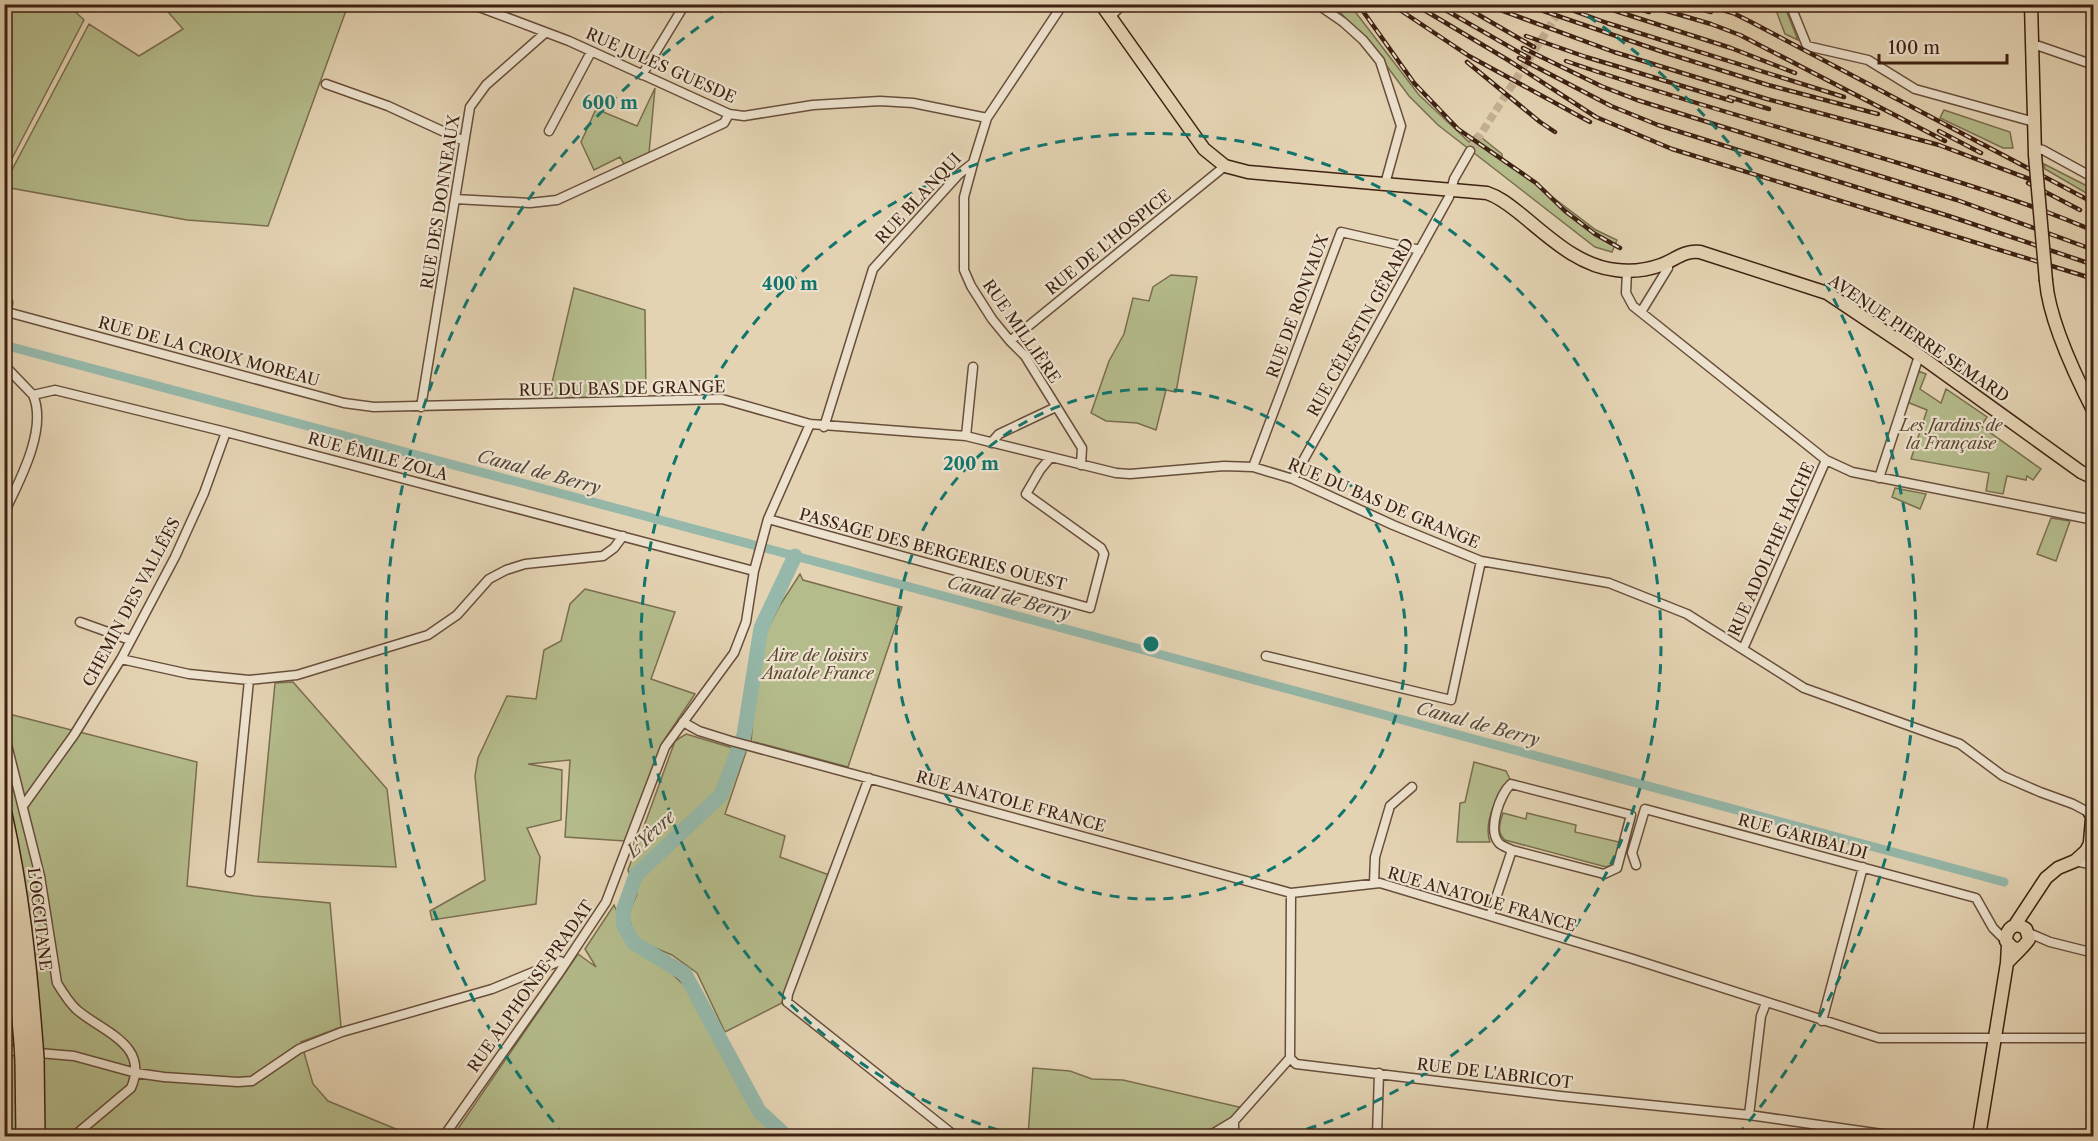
<svg xmlns="http://www.w3.org/2000/svg" width="2098" height="1141" viewBox="0 0 2098 1141" font-family="'Libre Caslon Text',serif">
<style>
.green{fill:#b5bc8c;stroke:#7a6e4f;stroke-width:1.5}
.lines{fill:none;stroke-linecap:round;stroke-linejoin:round}
.canal{stroke:#95b8aa;stroke-width:9}
.river{stroke:#95b8aa;stroke-width:15}
.minor-tunnel{stroke:#c3af93;stroke-width:8;stroke-dasharray:8 4;stroke-linecap:butt}
.minor-casing{stroke:#684e3a;stroke-width:11}
.primary-casing{stroke:#3e2112;stroke-width:15}
.motorway-casing{stroke:#3e2112;stroke-width:18}
.minor{stroke:#ede2ce;stroke-width:8}
.primary{stroke:#e4d3b3;stroke-width:12}
.motorway{stroke:#e4d3b3;stroke-width:15}
.rail-casing{stroke:#3e2112;stroke-width:4.5}
.rail{stroke:#ede2ce;stroke-width:2;stroke-dasharray:7;stroke-linecap:butt}
.primary-bridge-casing{stroke:#3e2112;stroke-width:15;stroke-linecap:butt}
.motorway-bridge-casing{stroke:#3e2112;stroke-width:18;stroke-linecap:butt}
.primary-bridge{stroke:#e4d3b3;stroke-width:12}
.motorway-bridge{stroke:#e4d3b3;stroke-width:15}
.ring{fill:none;stroke:#0f766e;stroke-width:3;stroke-dasharray:10 8}
.labels{text-anchor:middle;dominant-baseline:central;stroke-width:4.5;stroke-linejoin:round;paint-order:stroke}
.street-label{font-size:16px;fill:#3e2112;stroke:#ede2ce}
.park-label{font-size:16px;font-style:italic;fill:#5c4830;stroke:#ede2ce}
.water-label{font-size:18px;font-style:italic;fill:#544738;stroke:#ede2ce}
.centre{fill:#0f766e;stroke:#ede2ce;stroke-width:3}
.ring-label{font-size:18px;text-anchor:middle;font-weight:bold;fill:#0f766e;stroke:#ede2ce;stroke-width:4.5;stroke-linejoin:round;paint-order:stroke}
</style>
<rect width="100%" height="100%" fill="#e4d3b3"/>
<filter id="stains"><feTurbulence type="fractalNoise" baseFrequency=".00333" numOctaves="4"/><feColorMatrix values="0 0 0 0 .2 0 0 0 0 .09 0 0 0 0 .02 0 0 0 .5 -.17"/></filter>
<radialGradient id="worn" r=".72"><stop offset=".6" stop-color="#630" stop-opacity="0"/><stop offset="1" stop-color="#630" stop-opacity=".3"/></radialGradient>
<path class="green" d="M5,4l63,1 16,15 -79,152z
M316,4l32,1 -80,221 -81,-6 -182,-33v-4l84,-159 50,32 44,-27 -21,-24z
M1334,5h16l69,90 50,47 8,-8 25,20v5l94,71 21,10 -5,12 -17,-5 -157,-122 -29,-29 -23,-31z
M1774,5h10l14,35 -13,-6z
M655,88l-6,65 -25,11 -4,-7 -26,13 -13,-28 15,-33 41,17z
M1944,110l66,22 3,16h-10l-63,-30z
M2044,164l49,25v8l-48,-28z
M1171,275l26,2 -21,115 -10,-2 -10,40 -19,-7 -31,-2 -15,-8 18,-52 15,-27 9,-36 16,3 4,-14z
M574,288l71,22 1,87 -98,3z
M1918,371l8,3 -6,15 21,14 5,-14 41,28 -6,9 60,43 -8,11 -6,-4 -1,4 -19,-4 -4,18 -17,-3 3,-18 -78,-14 16,-49 -20,-8z
M1895,488l31,6 -6,15 -28,-12z
M2051,518l19,3 -14,40 -19,-7z
M800,574l3,6 99,27 -54,160 -93,-25 -4,1 7,-95 22,-43z
M585,589l90,23 -24,67 44,15 -33,49 -37,98 -60,-4 5,-77 -42,4 34,6 -1,50 -34,8 13,29 -4,47 -104,16 -2,-9 55,-31 -10,-104 3,-18 29,-62 29,3 8,-49 17,-9 9,-37z
M293,682l94,107 9,78 -138,-5 17,-179z
M5,713l192,49 -10,124 68,10 75,7 11,124 -40,15 12,42 15,17 85,35h-408z
M686,734l60,18 -21,62 60,22 -5,21 49,18 -47,128 -57,29 -28,-59 -25,-18 -34,-14 -6,-9 -3,-19 8,-19 -9,-24 47,-129z
M1474,762l32,9 4,8c-13,14 -27,44 -20,63h-33l3,-39 5,-1z
M1503,813l23,6 1,-6 49,12 -1,7 44,10 -5,22 -8,3 -101,-27c-9,-8 -5,-17 -2,-27z
M614,905l17,39 34,23 23,22 69,127 21,20h-325l125,-182 18,13 -11,-18z
M1033,1068l37,3 22,8 31,1 120,28 -7,10 -31,18h-177z"/>
<g class="lines">
<path class="canal" d="M4,345l791,211 1209,326"/>
<path class="river" d="M786,1136l-27,-25 -74,-137 -51,-31 -10,-17 -1,-15 13,-36 85,-80 23,-60 17,-107 34,-72"/>
<path class="minor-tunnel" d="M1470,151l94,-147"/>
<g class="minor-casing">
<path id="minor" d="M471,4l98,37 160,73 15,2 69,-11 67,-4 33,2 74,15
M1317,4l26,18 20,18 17,21 21,65 -16,58
M1790,4l17,42 61,14 47,29 119,33
M1110,17l13,-13
M2032,46h7l55,19
M642,75l43,-71
M326,84l62,22 76,35
M549,131l42,-79
M2034,148l9,2 51,28
M973,164l-9,33v73l7,16 21,33 18,22 15,15 57,92 -1,17
M455,199l75,4 27,-3 167,-77 5,-9
M1627,271l-1,22 7,13 193,154 26,12 242,48
M4,297l4,5 -1,10 337,91 30,4 348,-8 88,25 156,12 150,37 14,1 94,-8 29,1 40,12 100,46 88,36 128,22 78,31 117,74 156,56 43,32 37,16 33,12 17,9
M4,311l3,1 -3,13
M1641,312l27,-44
M1010,341l215,-175
M4,369l3,-1 26,27 22,-5 171,42 528,139
M421,407l49,-300 16,-22 59,-52
M824,427l49,-158 86,-95 14,-11 14,-45 76,-114
M966,436l7,-69
M991,443l8,-9 57,-27
M1253,467l88,-235 79,18
M1879,478l40,-122
M1293,479l156,-282 5,-18 16,-28
M4,513c15,-31 44,-84 29,-118
M768,519l322,89 14,-54 -3,-6 -75,-54 14,-24 10,-12
M80,622l50,18
M1743,649l83,-189
M1266,656l185,44 30,-139
M121,659l68,15 60,6 48,-5 131,-40 29,-20 32,-36 17,-9 19,-6 78,-8 11,-8 9,-12
M683,722l16,9 32,10 560,152 89,-10 253,76 246,79h215
M4,733l36,143 17,107c6,10 11,18 19,26 26,23 74,35 55,79l-57,48
M869,778l-81,216 -1,8 168,134
M1511,784l120,31 -14,53 -13,6 -92,-24c-4,-2 -10,-4 -13,-7 -12,-13 1,-49 12,-59z
M23,806l51,-71 47,-76 54,-102 29,-64 22,-61
M2075,861l19,4
M1636,865l-4,-12 13,-44 331,89 17,30 13,13
M230,872l19,-192
M1374,883l1,-26 15,-51 22,-19
M1291,893l-1,165 6,6 264,32 189,19 12,-99 5,-13
M1490,916l22,-66
M2029,933l21,9 44,11
M1822,1021l41,-154
M4,1050l70,6 62,17 28,4 74,5 14,-1 47,-32 43,-17 150,-43 68,-28 4,3
M1749,1115l133,19 39,2
M444,1136l115,-163 47,-71 59,-155 69,-94 12,-31 8,-51 14,-52 42,-95
M1209,1136l25,-15
M1234,1136v-15l56,-63
M1377,1136l2,-63
M2003,1136l91,-2"/>
</g>
<g class="primary-casing">
<path id="primary" d="M1101,4l103,145 21,17 23,6 239,21c12,4 21,11 31,19 29,23 59,54 98,58 15,2 31,0 45,-5 14,-5 23,-15 39,-13l127,41 82,55 172,124 13,6
M2031,4l4,151
M2046,281c3,38 30,96 48,131
M2094,804l-4,9 4,7
M2090,842l2,-23
M2015,925l31,-47 12,-10 17,-7 11,-10 8,-15
M2007,963c7,-8 19,-18 22,-24l-3,-10c-11,-8 -20,-1 -20,12l7,7 5,1
M1979,1136l28,-173 1,-18"/>
</g>
<g class="motorway-casing">
<path id="motorway" d="M4,814c17,76 25,153 31,231
M4,885l10,69 8,88
M36,1059l1,77
M23,1061l1,75"/>
</g>
<use href="#minor" class="minor"/>
<use href="#primary" class="primary"/>
<use href="#motorway" class="motorway"/>
<g class="rail-casing">
<path id="rail" d="M1391,4l78,52 121,66
M1414,4l94,56 88,57 76,32 422,130
M1435,4l94,54
M1460,4l74,43
M1484,4l130,48 153,47 172,46 101,38
M1523,4l140,48 105,33 110,29
M1555,4l52,19 237,74
M1594,4l137,44 64,25
M1625,4l24,8
M1643,4l68,20 29,11 205,106
M1682,4l29,8
M1702,4l31,9 18,9 343,181
M1360,7l54,76 44,46 78,54 29,28 30,23 25,14
M1526,36l60,21 146,44
M1523,48l78,38 36,14 320,100 137,50
M1519,58l92,48 47,19 294,92 142,48
M1566,61c111,39 226,69 339,104 63,20 127,39 189,66
M1467,62l73,60 15,10
M1729,97l40,12
M1939,131l42,22
M2028,183l52,27"/>
</g>
<use href="#rail" class="rail"/>
<g class="primary-bridge-casing">
<path id="primary-bridge" d="M2035,155l11,126"/>
</g>
<g class="motorway-bridge-casing">
<path id="motorway-bridge" d="M22,1042l1,19
M35,1045l1,14"/>
</g>
<use href="#primary-bridge" class="primary-bridge"/>
<use href="#motorway-bridge" class="motorway-bridge"/>
</g>
<g class="ring">
<circle cx="1151" cy="644" r="255"/>
<path d="M1015 1135A510 510 0 1 1 1287 1135"/>
<path d="M565 1136A765 765 0 0 1 729 6M1573 6A765 765 0 0 1 1737 1136"/>
</g>
<g class="labels">
<g class="street-label">
<text transform="translate(661 65) rotate(24)">RUE JULES GUESDE</text>
<text transform="translate(918 198) rotate(-47)">RUE BLANQUI</text>
<text transform="translate(440 202) rotate(-81)">RUE DES DONNEAUX</text>
<text transform="translate(1108 242) rotate(-39)">RUE DE L'HOSPICE</text>
<text transform="translate(1297 306) rotate(-70)">RUE DE RONVAUX</text>
<text transform="translate(1360 327) rotate(-61)">RUE CÉLESTIN GÉRARD</text>
<text transform="translate(1022 331) rotate(55)">RUE MILLIÈRE</text>
<text transform="translate(1919 338) rotate(34)">AVENUE PIERRE SEMARD</text>
<text transform="translate(209 351) rotate(15)">RUE DE LA CROIX MOREAU</text>
<text transform="translate(622 388) rotate(-1)">RUE DU BAS DE GRANGE</text>
<text transform="translate(378 456) rotate(15)">RUE ÉMILE ZOLA</text>
<text transform="translate(1384 503) rotate(23)">RUE DU BAS DE GRANGE</text>
<text transform="translate(933 549) rotate(15)">PASSAGE DES BERGERIES OUEST</text>
<text transform="translate(1771 549) rotate(-66)">RUE ADOLPHE HACHE</text>
<text transform="translate(131 602) rotate(-62)">CHEMIN DES VALLÉES</text>
<text transform="translate(1011 801) rotate(15)">RUE ANATOLE FRANCE</text>
<text transform="translate(1803 836) rotate(15)">RUE GARIBALDI</text>
<text transform="translate(1482 899) rotate(16)">RUE ANATOLE FRANCE</text>
<text transform="translate(40 919) rotate(83)">L'OCCITANE</text>
<text transform="translate(530 986) rotate(-55)">RUE ALPHONSE PRADAT</text>
<text transform="translate(1495 1073) rotate(7)">RUE DE L'ABRICOT</text>
</g>
<g class="park-label">
<text x="1951" y="425">Les Jardins de<tspan x="1951" dy="18">la Française</tspan></text>
<text x="818" y="655">Aire de loisirs<tspan x="818" dy="18">Anatole France</tspan></text>
</g>
<g class="water-label">
<text transform="translate(539 472) rotate(15)">Canal de Berry</text>
<text transform="translate(1009 598) rotate(15)">Canal de Berry</text>
<text transform="translate(1478 724) rotate(15)">Canal de Berry</text>
<text transform="translate(651 834) rotate(-43)">L'Yèvre</text>
</g>
</g>
<circle cx="1151" cy="644" r="9" class="centre"/>
<g class="ring-label">
<text x="610" y="109">600 m</text>
<text x="790" y="290">400 m</text>
<text x="971" y="470">200 m</text>
</g>
<rect width="2098" height="1141" fill="none" stroke="#e4d3b3" stroke-width="24"/>
<rect x="6" y="6" width="2086" height="1129" fill="none" stroke="#3e2112" stroke-width="3"/>
<rect x="12" y="12" width="2074" height="1117" fill="none" stroke="#3e2112" stroke-width="1.5"/>
<path d="M1879 54v9h128v-9" fill="none" stroke="#3e2112" stroke-width="3"/>
<text x="1888" y="54" font-size="18" fill="#3e2112" stroke="#ede2ce" stroke-width="4.5" paint-order="stroke">100 m</text>
<rect width="100%" height="100%" filter="url(#stains)"/>
<rect width="100%" height="100%" fill="url(#worn)"/>
</svg>
